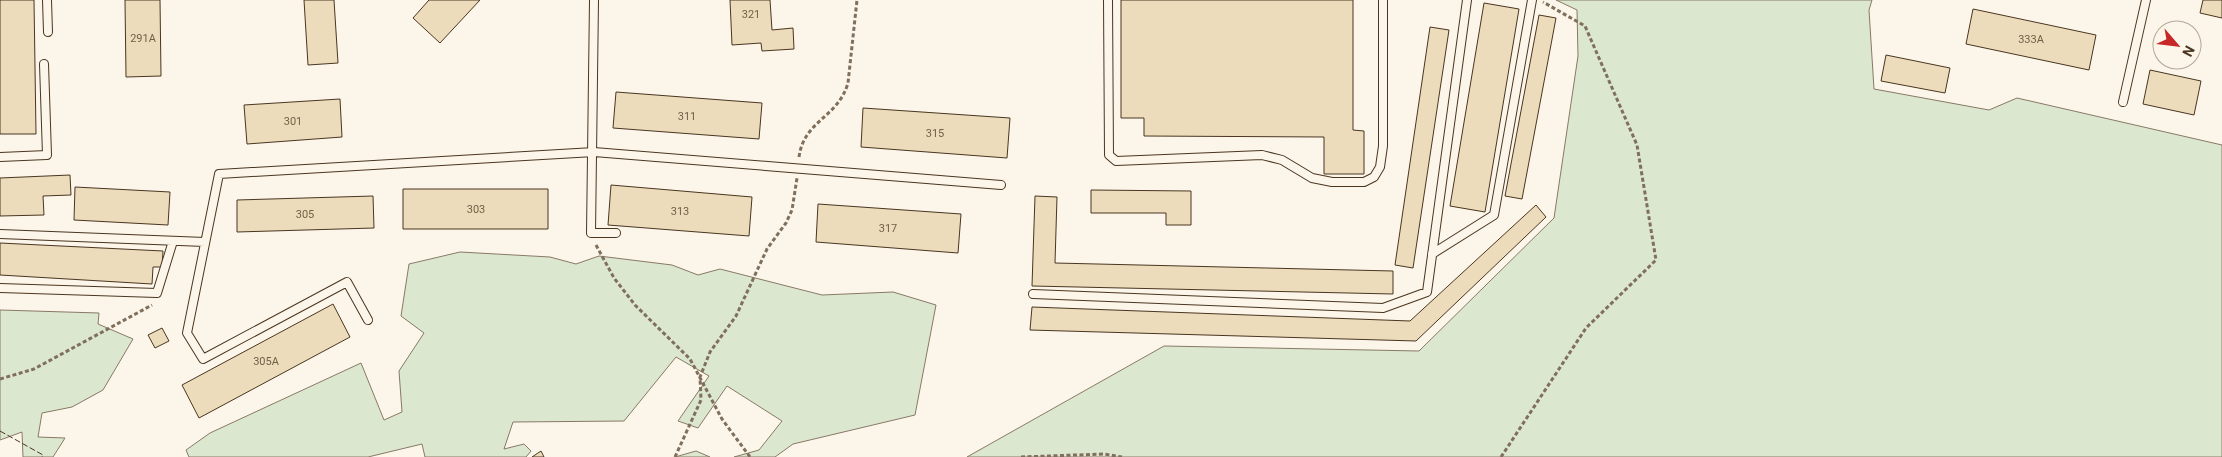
<svg xmlns="http://www.w3.org/2000/svg" width="2222" height="457" viewBox="0 0 2222 457" font-family="Roboto,sans-serif">
<style>
.green{fill:#dce7d0;stroke:#887966}
.building{fill:#ecdcbc;stroke:#4a3520}
.lines{fill:none;stroke-linecap:round;stroke-linejoin:round}
.lane-casing{stroke:#4a3520;stroke-width:10}
.path{stroke:#7f6f5c;stroke-width:3;stroke-dasharray:4 2.5;stroke-linecap:butt}
.lane{stroke:#fbf6e9;stroke-width:8}
.fence{stroke:#4a3520;stroke-width:1;stroke-dasharray:6 2.5;stroke-linecap:butt}
.labels{text-anchor:middle;dominant-baseline:central;stroke-width:4;stroke-linejoin:round;paint-order:stroke}
.number-label{font-size:11px;fill:#725f47}
</style>
<rect width="100%" height="100%" fill="#fbf6e9"/>
<path class="green" d="M1556,0h316l-3,10 5,79 115,21 28,-12 205,47v312h-1255l197,-111 255,5 135,-133 24,-162 -1,-46z
M460,252l90,5 26,7 23,-8 73,9 26,10 22,-6 102,26 71,-3 43,13 -21,110 -122,29 -18,13h-41l25,-7 23,-29 -55,-35 -29,42 -20,-7 31,-45 -33,-19 -52,64 -111,1 -9,27 20,-5 7,7 -5,6h-101l-3,-13 -54,13h-179l-3,-7 24,-17 151,-70 23,57 18,-8 -3,-41 25,-38 -23,-17 8,-52z
M0,310l99,3 -1,11 35,15 -30,51 -31,17 -30,6 -4,24 27,1 -12,19h-30l-1,-25 -22,8z
M696,451l14,6h-35z"/>
<path class="building" d="M0,0h34l2,134h-36z
M125,0h35l1,76 -35,1z
M304,0h30l4,63 -30,2z
M429,0h51l-40,43 -27,-25z
M730,0h40l2,30 21,-2 1,21 -32,2 -1,-8 -29,2z
M1121,0h232v130l11,1v43h-40v-37l-180,-1v-18h-23z
M2203,0h19v18l-22,-5z
M1484,3l35,6 -34,203 -35,-6z
M1973,9l123,26 -7,35 -123,-26z
M1539,15l17,3 -34,181 -17,-3z
M1430,27l19,3 -36,238 -18,-3z
M1886,55l64,13 -5,25 -64,-12z
M2150,70l51,11 -7,34 -51,-11z
M616,92l146,11 -3,36 -146,-11z
M340,99l2,38 -95,7 -3,-39z
M863,108l147,10 -3,40 -146,-11z
M70,175l1,20 -28,1 1,19 -44,1v-38z
M611,185l141,12 -3,39 -141,-11z
M75,187l95,5 -2,33 -94,-5z
M403,189h145v40h-145z
M1091,190l100,1v34h-25v-12h-75z
M373,196l1,32 -137,4v-32z
M1035,196l22,1 -2,66 338,8v23l-361,-8z
M818,204l143,10 -3,39 -142,-11z
M1536,205l10,12 -130,124 -386,-11 2,-23 378,14z
M0,243l163,8 -1,16h-9l-1,17 -152,-9z
M333,304l17,33 -151,81 -17,-33z
M162,328l7,13 -14,7 -7,-13z
M541,451l3,6h-12z"/>
<g class="lines">
<g class="lane-casing">
<path id="lane" d="M47,0l1,32
M594,0l-3,233h25
M1108,0l1,155 7,6 146,-6 20,5 30,18 20,4h32l10,-5 6,-10 3,-21v-146
M2123,102l23,-102
M0,157l47,-2 -3,-91
M0,234l205,8
M1432,254l62,-39 38,-215
M0,288l157,5 16,-52
M1033,294l350,14 44,-16 40,-292
M368,320l-21,-38 -144,77 -16,-26 32,-159 375,-22 407,33"/>
</g>
<path class="path" d="M799,157c5,-37 39,-39 49,-74l9,-83
M596,245l18,33 21,27 55,54 32,60 28,38
M0,379l34,-10 118,-64
M675,457l26,-57 -1,-23 10,-25 26,-36 31,-67 19,-26 6,-13 5,-32
M1021,457l83,-3 18,3
M1501,457l85,-129 70,-68 -19,-115 -52,-119 -42,-24"/>
<use href="#lane" class="lane"/>
<path class="fence" d="M0,431l43,24 -1,2"/>
</g>
<g class="labels">
<g class="number-label">
<text x="751" y="14">321</text>
<text x="143" y="38">291А</text>
<text x="2031" y="39">333А</text>
<text x="687" y="116">311</text>
<text x="293" y="121">301</text>
<text x="935" y="133">315</text>
<text x="476" y="209">303</text>
<text x="680" y="211">313</text>
<text x="305" y="214">305</text>
<text x="888" y="228">317</text>
<text x="266" y="361">305А</text>
</g>
</g>
<g transform="translate(2177 45) rotate(118)"><circle r="24" fill="#fbf6e9" stroke="#b4a999"/>
<path d="M0-4L9 19L0 12L-9 19Z" fill="#c62828"/>
<text y="-8" font-size="14" font-weight="bold" text-anchor="middle" fill="#4a3520">N</text>
</g>
</svg>
